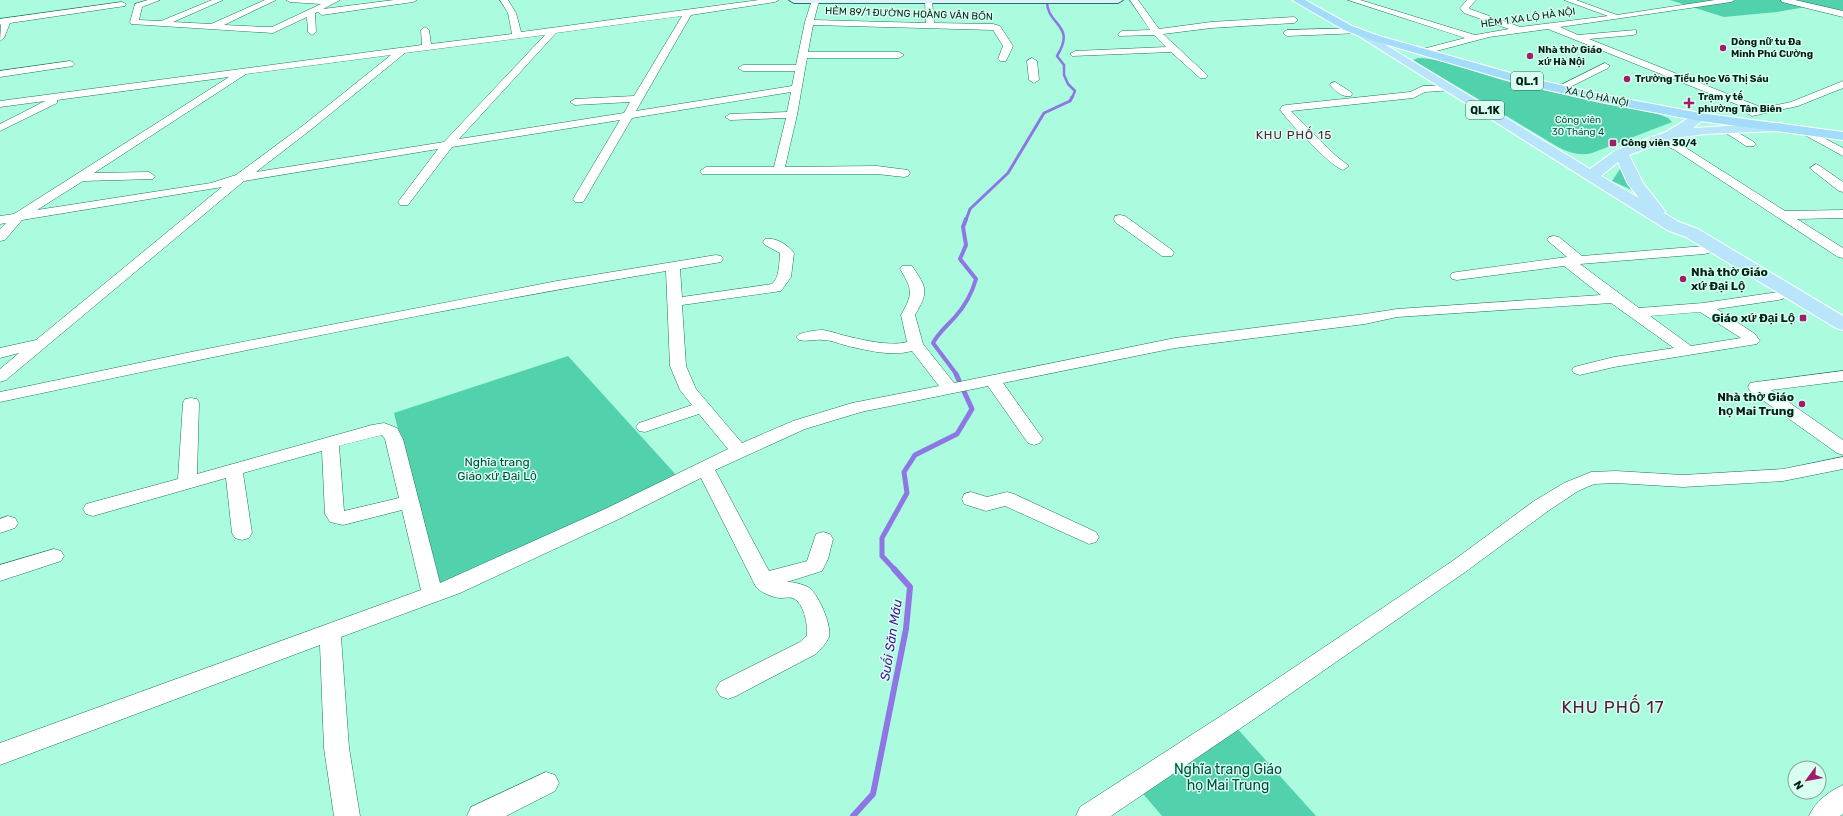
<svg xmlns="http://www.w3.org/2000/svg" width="1843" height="816" viewBox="0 0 1843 816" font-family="Rubik,sans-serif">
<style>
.green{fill:#51d1ac}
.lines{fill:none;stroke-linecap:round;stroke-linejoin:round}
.stream-far4{stroke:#8e77e4;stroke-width:2.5}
.stream-far3{stroke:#8e77e4;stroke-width:3}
.stream-far2{stroke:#8e77e4;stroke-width:4}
.stream-far1{stroke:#8e77e4;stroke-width:5}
.stream{stroke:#8e77e4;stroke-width:6}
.minor-casing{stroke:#20745e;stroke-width:1}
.secondary-casing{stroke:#20745e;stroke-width:2}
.primary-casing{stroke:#fff;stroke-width:2}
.trunk-casing{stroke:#fff;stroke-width:2}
.minor{fill:#fff;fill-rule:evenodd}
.secondary{fill:#dcf2fd;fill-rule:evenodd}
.primary{fill:#b9e5fb;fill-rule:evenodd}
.trunk{fill:#a2dcfa;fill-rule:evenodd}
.poi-dot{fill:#a11c6a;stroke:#d9fff0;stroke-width:1.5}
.labels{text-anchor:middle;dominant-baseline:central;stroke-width:3;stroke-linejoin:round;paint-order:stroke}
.far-street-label{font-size:10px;fill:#002117;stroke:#d9fff0}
.far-poi-label{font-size:10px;font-weight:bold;fill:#002117;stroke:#d9fff0;text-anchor:start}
.far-park-label{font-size:10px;fill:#004f3d;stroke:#d9fff0}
.shield{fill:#d9fff0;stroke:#416458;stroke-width:1}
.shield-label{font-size:11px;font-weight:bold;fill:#002117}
.far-quarter-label{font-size:12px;letter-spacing:1px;fill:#58193b;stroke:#d9fff0}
.poi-label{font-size:12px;font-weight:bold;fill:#002117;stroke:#d9fff0;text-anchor:end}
.park-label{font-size:12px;fill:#004f3d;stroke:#d9fff0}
.water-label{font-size:13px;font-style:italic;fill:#451297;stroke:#d9fff0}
.near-park-label{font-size:14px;fill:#004f3d;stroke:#d9fff0}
.near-quarter-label{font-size:17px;letter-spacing:1px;fill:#58193b;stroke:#d9fff0}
</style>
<rect width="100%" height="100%" fill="#abfbdf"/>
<path class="green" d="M1670,0h173v13l-31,-7 -35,6 -53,5z
M1418,58c25,0 61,16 88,23 50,13 101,22 152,33l10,4 4,4 -80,31c-11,3 -23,0 -34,-6l-145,-87z
M1622,166l10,24 -20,-9z
M568,356l110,121 -240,111 -44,-175z
M1235,726l81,90h-154l-23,-27z"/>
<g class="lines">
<path class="stream-far4" d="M1047,0c-1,26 30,24 10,56l7,9v10l4,9 7,7 -3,7"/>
<path class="stream-far3" d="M966,220l4,-11 38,-36 36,-60 26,-12 2,-4"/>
<path class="stream-far2" d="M957,375l-24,-32c6,-11 14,-17 22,-26 10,-11 17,-24 21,-38l-16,-20 6,-14 -3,-18 3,-8"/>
<path class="stream-far1" d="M895,570l-13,-14v-18l25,-45 -3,-21 11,-17 42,-21 15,-25 -16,-35"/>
<path class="stream" d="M853,816l20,-22 33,-165 4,-42 -16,-18"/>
<g class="minor-casing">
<path id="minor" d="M148,0h12l-18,7 -3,13 22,1 51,-21h11l-50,22 38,2 54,-24h11l-52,25 42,2h6l49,-23 -31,-2 -4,-2h54l-17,9 71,-9h23l-4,2 -91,13 -4,-3 -3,1 1,19 -4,3 -4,-3 -1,-15 -34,16 -142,-9 -1,-2 5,-18z
M500,0h8l8,13 5,19 238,-32h20l-4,2 -84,13 -55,96 156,-25 3,-15h-52l-5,-3 5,-3h53l9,-43 7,-22 7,1 -5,19 112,3 -1,-22 7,-1 2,23 59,1 7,2 13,20 -7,15h-6l-2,-2 5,-13 -10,-16 -180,-5 -5,27h91l5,3 -5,3h-92l-10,57 -12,52 92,-1 31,4 2,3 -2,3 -4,1 -27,-3h-175l-2,-3 6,-4h68l12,-49 -56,2 -5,-3 5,-3 57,-2 4,-20 -159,26 -47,81 -2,3h-8l-2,-3 47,-79 -168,27 -44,58h-8l-2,-3 40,-53 -194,32 -238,199 -6,2v-13l19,-16 -19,5v-10l36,-8 186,-153 -200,33 -17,20 -5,1v-12l6,-6 -6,1v-8l14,-2 215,-137 -172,23v3l-57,28v-7l45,-23 -45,6v-6l422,-56 -1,-15 4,-3 4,3 2,14 81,-10 -4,-21zM682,16l-48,80 -59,3 -5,3 5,3 55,-3 -6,11 -165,26 97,-106zM545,35l-101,107 -188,30 57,-44 92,-75zM391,55l-86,69 -69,51 -25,8 -174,27 46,-29 70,-2 2,-3 -6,-4 -55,1 152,-99z
M1130,0h8l21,29 52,-7 83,-5 4,3 -4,3 -83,5 -48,6 43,40 2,2 -2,2h-6l-29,-26 -99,4 -2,-2 5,-3 91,-4 -12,-12 -35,1 -1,-2 4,-3 28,-1z
M1348,0h12l115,35 34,-6 -45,-16 -4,-5 7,-8h9l-7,8 1,1 50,18 88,-11 -44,-16h12l41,15 98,-15h20l-4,2 -171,25 18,8 58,-5v4l-3,1 -44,4 174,69 28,-6 52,-21v7l-45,18 -46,10 -5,-3 4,-3 -203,-81 -59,8 -64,17h-6l-2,-2 2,-2 46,-12z
M1781,0h14l48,11v6l-61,-15z
M122,2l4,2 -1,2 -115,17 -6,15 -4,3 1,-17 -1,1v-6z
M1358,28l3,1v4l-74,3 -4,-3 4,-3z
M1032,58l5,3 2,19 -5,3 -5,-3 -2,-19z
M70,61l3,1 2,2 -2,2 -73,11v-6z
M1605,63l5,3 -2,2 -46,23h-8l-1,-2z
M1335,82l16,10 1,2 -1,2c-8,2 -16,-5 -21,-11l1,-2z
M1449,85l4,1 1,2 -1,2 -28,2 -12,6 -122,13 44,44 14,11 -6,4c-13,-4 -54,-48 -63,-60l2,-4 4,-1 124,-13 13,-6z
M1727,126l27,16 2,2 -2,2h-8l-23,-15 -1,-2z
M1805,128l38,20v8l-42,-23 -1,-2 1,-2z
M1657,135l26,11 102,65 58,-1v8l-46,1 46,29v10l-5,-1 -163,-107 -22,-10 -2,-2z
M1816,164l4,2 23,16v10l-4,-1 -27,-21 -2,-2z
M1120,215l5,1 47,34 2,3 -2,3h-10l-47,-34 -1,-3 1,-3z
M1554,236l5,1 23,19 122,-10 5,1 2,3 -2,3 -5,1 -124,10 59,44 64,-5 75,-11 5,1 2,3 -2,3 -5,1 -61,9 38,25 5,7 -3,3 -143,23 -34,8 -6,-2 -2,-3 2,-3 40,-10 60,-9 -63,-45 -214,14 -32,7 -190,24 -172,35 40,56 -3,4 -6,2 -6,-2 -40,-57 -127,26 -56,17 -90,41 54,101 38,-10 9,-27 7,-2 7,2 3,5 -5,20 -6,12 -35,11c7,0 15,2 21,5 10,6 24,38 21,50 -3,7 -8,12 -13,17l-80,42 -8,3 -8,-3 -4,-7 4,-7 80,-40 7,-7c1,-10 -3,-32 -14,-37 -4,-1 -9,0 -13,0 -9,-1 -18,-5 -24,-11l-55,-109 -82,41 -159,74 -119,44 8,111 11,68h-26l-10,-68 -4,-103 -320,120v-22l421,-153 -19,-80 -59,15 -13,-3 -5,-8 -3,-63 -79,22 9,60 -3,5 -7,2 -7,-2 -3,-5 -6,-55 -133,38 -7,-2 -3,-5 3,-5 92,-25 5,-76 2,-4 6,-1 6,1 2,4 -2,71 175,-49 12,-2 13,5 6,11 37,144 165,-74 123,-60 -29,-35 -54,18 -6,-1 -3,-4 3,-4 53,-18 -12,-15 -10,-24 -4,-95c-223,37 -445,84 -666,131v-10l196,-41 361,-70 159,-26 5,1 2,3 -2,3 -41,7 2,28 90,-13c8,-7 7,-21 8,-31l-15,-8 -2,-3 2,-3c11,-2 23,6 29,14l-3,24 -10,14 -99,14 4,61 10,23 46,54 51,-22 59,-18 87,-17 -27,-35c-21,6 -47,-1 -68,-6 -6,-2 -14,-5 -21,-5 -8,-1 -16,2 -24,0l-3,-3 3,-3c7,-2 17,-4 24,-4 6,1 13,3 19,5 17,4 47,12 65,7l-6,-27c12,-21 12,-25 -1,-46l2,-3h10c15,22 17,25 3,49l8,29 31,39 221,-45 190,-24 32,-5 204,-14 -37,-29 -107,14 -5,-1 -2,-3 2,-3 5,-1 110,-15 -20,-17 2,-3zM1700,312l41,26 -50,8 -41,-30zM382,435l3,4 14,59 -55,13 -5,-65z
M1843,371v10l-72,9 72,50v15l-6,-2 -87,-62 -2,-4 2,-4 6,-1z
M1843,457v12l-60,12 -100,6 -67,-4 -22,1 -16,7 -30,20 -80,59 -208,145 -149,101h-35l4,-9 164,-106 210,-141 80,-59 30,-18 27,-11 25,-1 67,4 100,-6z
M971,492l16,5 20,-5 7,2 82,38 3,5 -3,5 -7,2 -84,-38 -19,5 -22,-7 -2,-5 2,-5z
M8,516l7,2 3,5 -3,5 -15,5v-14z
M54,549l7,2 3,5 -3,5 -61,20v-16z
M546,772l9,3 4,8 -4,8 -49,25h-39l4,-9z
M1843,785v29l-3,2h-31c6,-14 20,-25 34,-31z"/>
</g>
<g class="secondary-casing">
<path id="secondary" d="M789,0h334l-5,3h-324z"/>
</g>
<g class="primary-casing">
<path id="primary" d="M1358,28l232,141 26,-19 50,-18 29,-18h10l2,3 -14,11 86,-5 5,1 2,3 -2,3 -5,1 -74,3 -29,4 -47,17 14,28 22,28 -1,2 15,9 19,7 145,87v14l-7,-2 -150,-91 -19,-7 -313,-197 -2,-2zM1618,162l10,22 11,14 -38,-22z"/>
</g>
<g class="trunk-casing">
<path id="trunk" d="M1292,0h13l47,26 27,10 146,41 75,17 100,19 143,19v8l-143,-19 -100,-19 -82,-19 -147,-43 -27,-10z"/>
</g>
<use href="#minor" class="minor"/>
<use href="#secondary" class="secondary"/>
<use href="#primary" class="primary"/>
<use href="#trunk" class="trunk"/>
</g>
<g class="poi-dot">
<circle cx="1723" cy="48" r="4"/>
<circle cx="1530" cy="56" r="4"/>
<circle cx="1627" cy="79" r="4"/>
<path d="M1687 97h4v4h4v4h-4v4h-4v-4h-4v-4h4z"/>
<rect x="1609" y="139" width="8" height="8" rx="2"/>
<circle cx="1683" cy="279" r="4"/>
<rect x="1799" y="314" width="8" height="8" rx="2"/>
<circle cx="1802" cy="404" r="4"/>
</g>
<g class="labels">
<g class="far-street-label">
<text transform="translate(909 14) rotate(2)">HẺM 89/1 ĐƯỜNG HOÀNG VĂN BỔN</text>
<text transform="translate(1528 18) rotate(-8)">HẺM 1 XA LỘ HÀ NỘI</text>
<text transform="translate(1597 97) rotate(12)">XA LỘ HÀ NỘI</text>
</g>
<g class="far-poi-label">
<text x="1731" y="42">Dòng nữ tu Đa<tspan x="1731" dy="12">Minh Phú Cường</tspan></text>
<text x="1538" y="50">Nhà thờ Giáo<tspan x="1538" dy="12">xứ Hà Nội</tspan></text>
<text x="1635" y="79">Trường Tiểu học Võ Thị Sáu</text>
<text x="1698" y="97">Trạm y tế<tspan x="1698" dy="12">phường Tân Biên</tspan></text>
<text x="1621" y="143">Công viên 30/4</text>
</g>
<g class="far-park-label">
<text x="1578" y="120">Công viên<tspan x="1578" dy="12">30 Tháng 4</tspan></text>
</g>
<g class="shield">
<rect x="1511" y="72" width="32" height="18" rx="3"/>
<rect x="1466" y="101" width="38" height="18" rx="3"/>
</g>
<g class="shield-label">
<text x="1527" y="81">QL.1</text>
<text x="1485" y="110">QL.1K</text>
</g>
<g class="far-quarter-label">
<text x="1294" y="135">KHU PHỐ 15</text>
</g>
<g class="poi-label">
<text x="1691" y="272" text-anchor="start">Nhà thờ Giáo<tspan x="1691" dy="14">xứ Đại Lộ</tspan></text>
<text x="1795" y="318">Giáo xứ Đại Lộ</text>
<text x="1794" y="397">Nhà thờ Giáo<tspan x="1794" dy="14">họ Mai Trung</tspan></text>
</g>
<g class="park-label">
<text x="497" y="462">Nghĩa trang<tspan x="497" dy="14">Giáo xứ Đại Lộ</tspan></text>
</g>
<g class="water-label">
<text transform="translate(891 640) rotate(-81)">Suối Săn Máu</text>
</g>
<g class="near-park-label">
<text x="1228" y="769">Nghĩa trang Giáo<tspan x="1228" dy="16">họ Mai Trung</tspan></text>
</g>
<g class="near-quarter-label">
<text x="1613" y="707">KHU PHỐ 17</text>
</g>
</g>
<g transform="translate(1807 780) rotate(238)"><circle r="19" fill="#d9fff0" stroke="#82a699"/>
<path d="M0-3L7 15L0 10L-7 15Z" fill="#a11c6a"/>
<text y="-6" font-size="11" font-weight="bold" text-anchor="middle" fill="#002117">N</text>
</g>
</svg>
